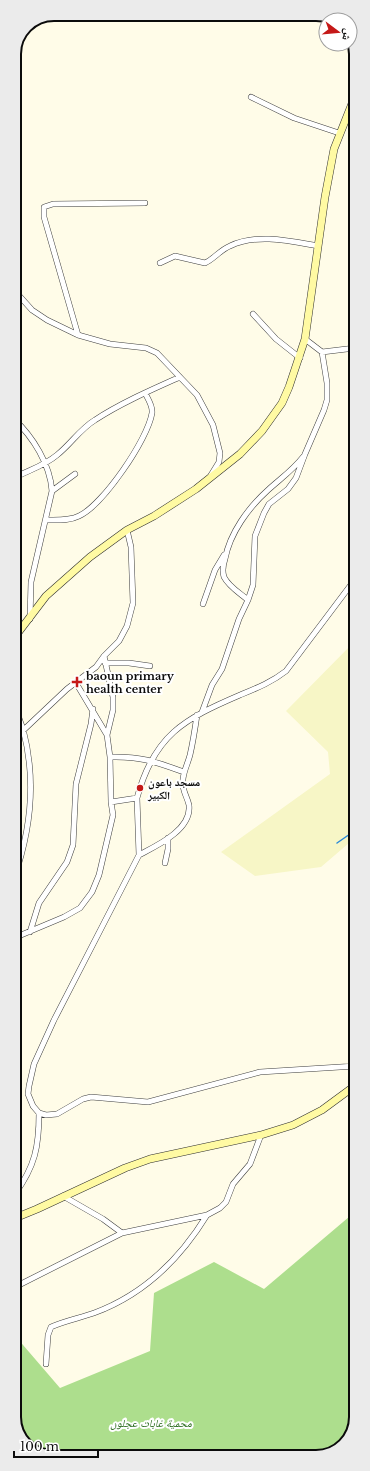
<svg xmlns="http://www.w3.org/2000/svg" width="370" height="1471" viewBox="0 0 370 1471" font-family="'Libre Baskerville','Noto Naskh Arabic',serif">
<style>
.farmland{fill:#f7f6c6}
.forest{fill:#adde8d}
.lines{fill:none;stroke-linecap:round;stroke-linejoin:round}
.stream{stroke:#2889d9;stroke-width:1.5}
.street-casing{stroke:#3e3e3e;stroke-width:6}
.secondary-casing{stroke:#2d2d2d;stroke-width:8}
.street{stroke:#fff;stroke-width:5}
.secondary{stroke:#fffaa3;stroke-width:7}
.poi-dot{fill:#c51918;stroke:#fff;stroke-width:1.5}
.labels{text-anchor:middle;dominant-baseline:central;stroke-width:4;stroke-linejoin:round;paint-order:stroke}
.poi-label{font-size:11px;font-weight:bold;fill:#0b0b0b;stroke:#fff;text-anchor:start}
.park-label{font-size:11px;font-style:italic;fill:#236716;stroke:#fff}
.rim{fill:none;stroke:#0b0b0b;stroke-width:2}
</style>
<rect width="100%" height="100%" fill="#fffce8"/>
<path class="farmland" d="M356,640v197l-35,30 -66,9 -34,-24 109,-78 -2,-22 -42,-41z"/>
<path class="forest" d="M356,1211v206l-10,26 -22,13 -275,1 -23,-11 -11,-21v-85l2,-2 43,50 90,-37 4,-58 60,-31 50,27z"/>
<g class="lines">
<path class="stream" d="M337,843l13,-9 6,-6"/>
<g class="street-casing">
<path id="street" d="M251,97l43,21 45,15
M160,263l15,-7 30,7c9,-4 15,-13 25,-17 27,-13 60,-5 88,0
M14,290l18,20 15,10 31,15 32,9 36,4 11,5 40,42 16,30 7,28 -1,9 -8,13
M253,314l23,25 24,19
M78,335l-34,-118v-10l9,-3 92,-1
M322,352l33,-4
M14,419c19,18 36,45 38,72l-21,91 -1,37
M14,478c15,-8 30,-12 43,-23 14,-11 23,-26 38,-35 26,-17 56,-30 85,-43
M52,491l23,-17
M46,520c11,0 23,1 33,-4 24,-11 69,-77 73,-103 1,-7 -4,-14 -7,-20
M248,600c-8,-7 -19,-13 -24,-23 -2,-6 -1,-12 1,-18 5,-26 23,-51 43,-69 12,-11 25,-20 35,-33
M203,604l12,-34 9,-15
M105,663h24l21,3
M76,683l31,52
M202,712l10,-27 10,-16 17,-50 9,-19 5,-15 2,-49 9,-23 5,-9 19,-15 8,-11 9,-24 19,-44 3,-10v-17l-5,-31 -17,-13
M14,739l53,-50 29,-22 8,-11 15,-15 8,-15 6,-23 -2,-56 -4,-17
M110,757c31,-1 46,5 74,15
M137,798c17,-63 47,-79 103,-103 17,-7 32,-13 46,-24l70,-93
M111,802l26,-4 2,57 -85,165 -20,44 -5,22 -1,8 5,12 6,7 7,2 11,-1 26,-15 8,-2 57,5 112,-30 96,-6
M139,855c17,-9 53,-25 50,-50 -2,-9 -8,-16 -6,-26 1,-9 5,-16 7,-24 3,-13 5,-26 7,-40
M165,863l3,-14v-11
M14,878c17,-48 22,-100 9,-149 -3,-8 -6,-16 -8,-24
M30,932l9,-29 28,-41 6,-17 3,-61 15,-60 2,-15
M14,938l50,-21 16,-9 12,-16 7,-17 14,-60 -2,-13 -1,-45 -3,-22 6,-25v-13l-9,-41
M350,1067l6,-8
M15,1194c20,-28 24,-47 24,-81
M63,1196l40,23 19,14
M15,1287l107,-54 85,-18 13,-7 6,-6 7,-18 17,-20 11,-29
M46,1364l2,-29 3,-8c13,-6 29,-9 43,-14 49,-18 86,-54 113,-98"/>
</g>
<g class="secondary-casing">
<path id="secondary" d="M14,638l32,-42 44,-39 37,-27 27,-14 42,-27 44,-35 22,-23 20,-28 7,-16 16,-48 20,-142 9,-48 21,-53
M15,1218l22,-9 88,-41 25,-9 111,-24 32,-10 29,-15 34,-25"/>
</g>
<use href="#street" class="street"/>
<use href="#secondary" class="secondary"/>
</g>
<g class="poi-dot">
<path d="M75 676h4v4h4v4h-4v4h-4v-4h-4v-4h4z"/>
<circle cx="140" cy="788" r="4"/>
</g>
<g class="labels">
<g class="poi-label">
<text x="86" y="676">baoun primary<tspan x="86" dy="13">health center</tspan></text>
<text x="148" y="782">مسجد باعون<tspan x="148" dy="13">الكبير</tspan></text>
</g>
<g class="park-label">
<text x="151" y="1423">محمية غابات عجلون</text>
</g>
</g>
<path d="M0 0H370V1471H0ZM54 21H316A33 33 0 0 1 349 54V1417A33 33 0 0 1 316 1450H54A33 33 0 0 1 21 1417V54A33 33 0 0 1 54 21Z" fill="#ebebeb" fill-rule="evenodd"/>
<path class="rim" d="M54 21H316A33 33 0 0 1 349 54V1417A33 33 0 0 1 316 1450H54A33 33 0 0 1 21 1417V54A33 33 0 0 1 54 21Z"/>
<g transform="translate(338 32) rotate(106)"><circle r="19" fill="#ffffff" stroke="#9d9d9d"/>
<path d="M0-3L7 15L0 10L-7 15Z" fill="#c51918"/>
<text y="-6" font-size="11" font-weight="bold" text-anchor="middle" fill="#0b0b0b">ش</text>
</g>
<path d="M14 1451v6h84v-6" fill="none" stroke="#0b0b0b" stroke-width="2"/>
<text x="20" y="1451" font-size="12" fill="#0b0b0b" stroke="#ffffff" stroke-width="3" paint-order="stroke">100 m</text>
</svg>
